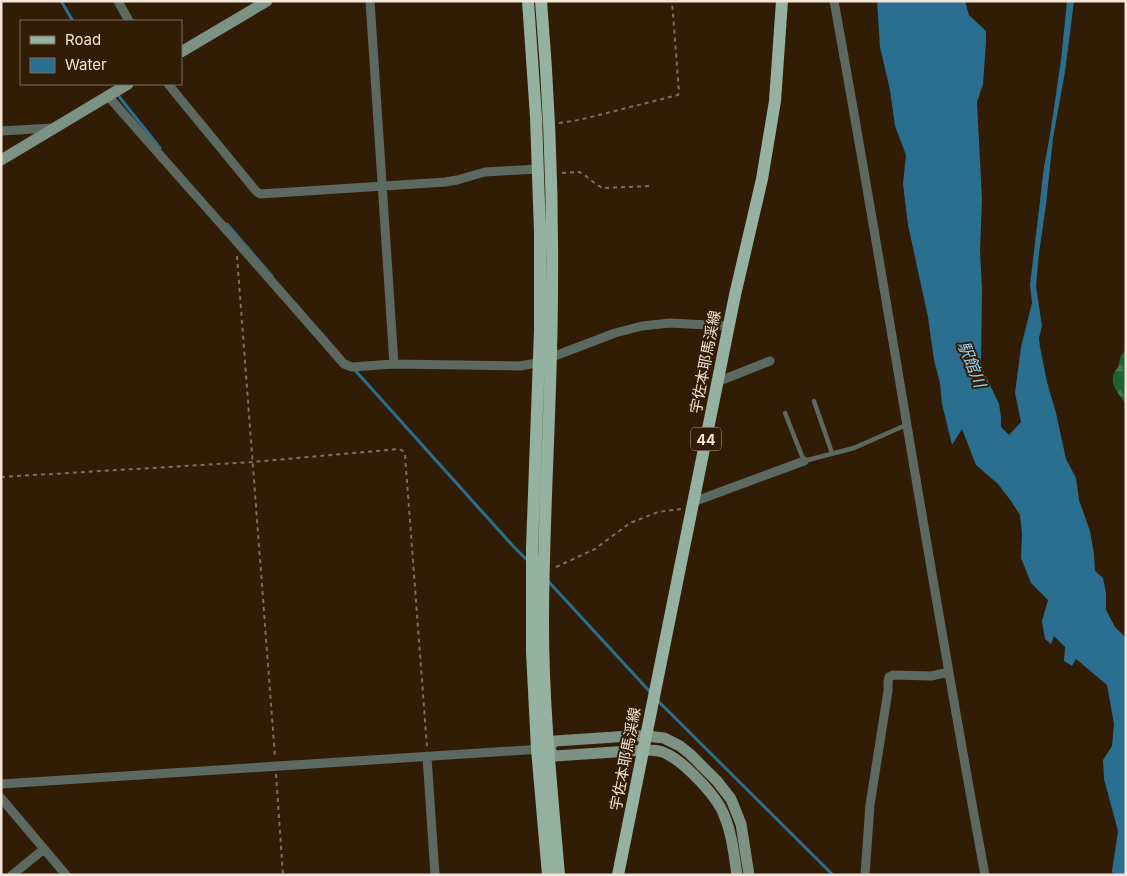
<svg xmlns="http://www.w3.org/2000/svg" width="1127" height="876" viewBox="0 0 1127 876" font-family="Inter,'Noto Sans JP',sans-serif">
<style>
.forest{fill:url(#forest-firs)}
.water{fill:#2a6e90}
.lines{fill:none;stroke-linecap:round;stroke-linejoin:round}
.stream{stroke:#2a6e90;stroke-width:3}
.path{stroke:#806e5b;stroke-width:2;stroke-dasharray:4 4;stroke-linecap:butt}
.lane{stroke:#5b6961;stroke-width:4.5}
.street{stroke:#5b6961;stroke-width:9}
.secondary{stroke:#7b9285;stroke-width:11}
.primary{stroke:#94b1a1;stroke-width:12}
.labels{text-anchor:middle;dominant-baseline:central;stroke-width:4;stroke-linejoin:round;paint-order:stroke}
.shield{fill:#311c06;stroke:#b9a999;stroke-width:1}
.shield-label{font-size:14px;font-weight:bold;fill:#f3e5d8}
.street-label{font-size:15px;fill:#f3e5d8;stroke:#311c06}
.water-label{font-size:16px;font-style:italic;fill:#93d4f8;stroke:#311c06}
</style>
<defs>
<pattern id="forest-firs" width="22" height="20" patternUnits="userSpaceOnUse" patternTransform="scale(1.25)"><rect width="22" height="20" fill="#1c6330"/><path d="M5 1l3.5 6h-7zM16 11l3.5 6h-7z" fill="#3d794d"/></pattern>
</defs>
<rect width="100%" height="100%" fill="#311c06"/>
<path class="forest" d="M1126,350v54c-7,-10 -18,-20 -11,-33 1,-2 4,-4 4,-7 2,-7 0,-8 7,-14z"/>
<path class="water" d="M877,1h88l4,14 17,16v11l-3,42 -6,18 5,97 -2,51 2,40 -1,76 18,38 2,13v10l8,8 12,-13 -6,-29 6,-46 11,-44 -2,-18 14,-118 6,-32 11,-75 6,-59h7l-9,71 -12,66 -7,67 -7,48 -3,33 6,40 -3,12 1,9 7,35 9,31 10,46 10,19 3,22 11,31 4,23 1,17 8,7 3,15v17l9,17 11,11v237h-13l-1,-4 6,-40 -14,-52 -1,-19 9,-14 2,-22 -7,-39 -31,-26 -4,7 -8,-5 1,-14 -11,-11 -3,8 -6,-5 -3,-18 6,-21 -17,-17 -10,-25 1,-25 -2,-18 -9,-14 -13,-17 -22,-19 -14,-36 -10,16 -10,-41 -2,-21 -6,-23 -6,-43 -20,-92 -5,-41 3,-29 -11,-29 -5,-36 -10,-43z"/>
<g class="lines">
<path class="stream" d="M61,1l12,20
M117,94l43,54
M227,224l45,52
M354,369l158,176 15,15
M548,581l104,113
M658,701l175,174"/>
<path class="path" d="M559,123l20,-3 99,-25 1,-3 -7,-91
M562,173c6,0 12,-1 17,-1 6,2 16,13 24,16l49,-2
M237,256l38,501
M1,477l251,-15 147,-13 4,2 2,4 22,292
M556,567l39,-18 35,-26 28,-11 23,-3
M276,774l7,101"/>
<path class="lane" d="M814,401l18,52
M785,413l19,48 50,-13 52,-23"/>
<path class="street" d="M118,1l11,20
M370,1l24,363
M834,1c53,291 97,583 151,874
M168,84l88,107 4,3 186,-12 11,-2 28,-8 53,-3
M108,96c78,89 158,178 236,268l8,3 42,-3 126,2 11,-2 8,-2 76,-29 27,-7 28,-3 58,3
M1,131l52,-3
M717,382l53,-21
M693,502l111,-41
M427,757l8,118
M1,784l541,-35
M1,798l65,77
M12,875l32,-26
M865,875l5,-70 18,-114v-9l1,-5 4,-2 38,1 18,-4"/>
<path class="secondary" d="M181,52l86,-51
M1,160l127,-76
M737,875c-3,-20 -5,-41 -13,-60 -7,-19 -39,-52 -57,-61 -7,-4 -15,-4 -23,-4l-89,6 -7,-8 7,-7 75,-5h17l17,2 16,8 10,8 27,27 14,18 10,25 8,51"/>
<path class="primary" d="M528,1l8,116 4,116v97l-8,218v104l5,97 11,126
M541,1c8,95 12,190 11,286 0,112 -9,225 -9,338 0,83 9,167 16,250
M618,875l117,-580 27,-116 13,-78 7,-100"/>
</g>
<g class="labels">
<rect class="shield" x="691" y="427.5" width="30" height="23" rx="4"/>
<g class="shield-label">
<text x="706" y="439">44</text>
</g>
<g class="street-label">
<text transform="translate(705 362) rotate(-79)">宇佐本耶馬渓線</text>
<text transform="translate(625 759) rotate(-79)">宇佐本耶馬渓線</text>
</g>
<g class="water-label">
<text transform="translate(972 364) rotate(68)">駅館川</text>
</g>
</g>
<rect width="1127" height="876" fill="none" stroke="#f3e5d8" stroke-width="5"/>
<rect x="20" y="20" width="162" height="65" fill="#311c06" stroke="#7f6c5a"/>
<rect x="30" y="36" width="25" height="8" fill="#94b1a1" stroke="#7f6c5a"/>
<text x="65" y="45" font-size="15" fill="#f3e5d8">Road</text>
<rect x="30" y="58" width="25" height="15" fill="#2a6e90" stroke="#7f6c5a"/>
<text x="65" y="70" font-size="15" fill="#f3e5d8">Water</text>
</svg>
